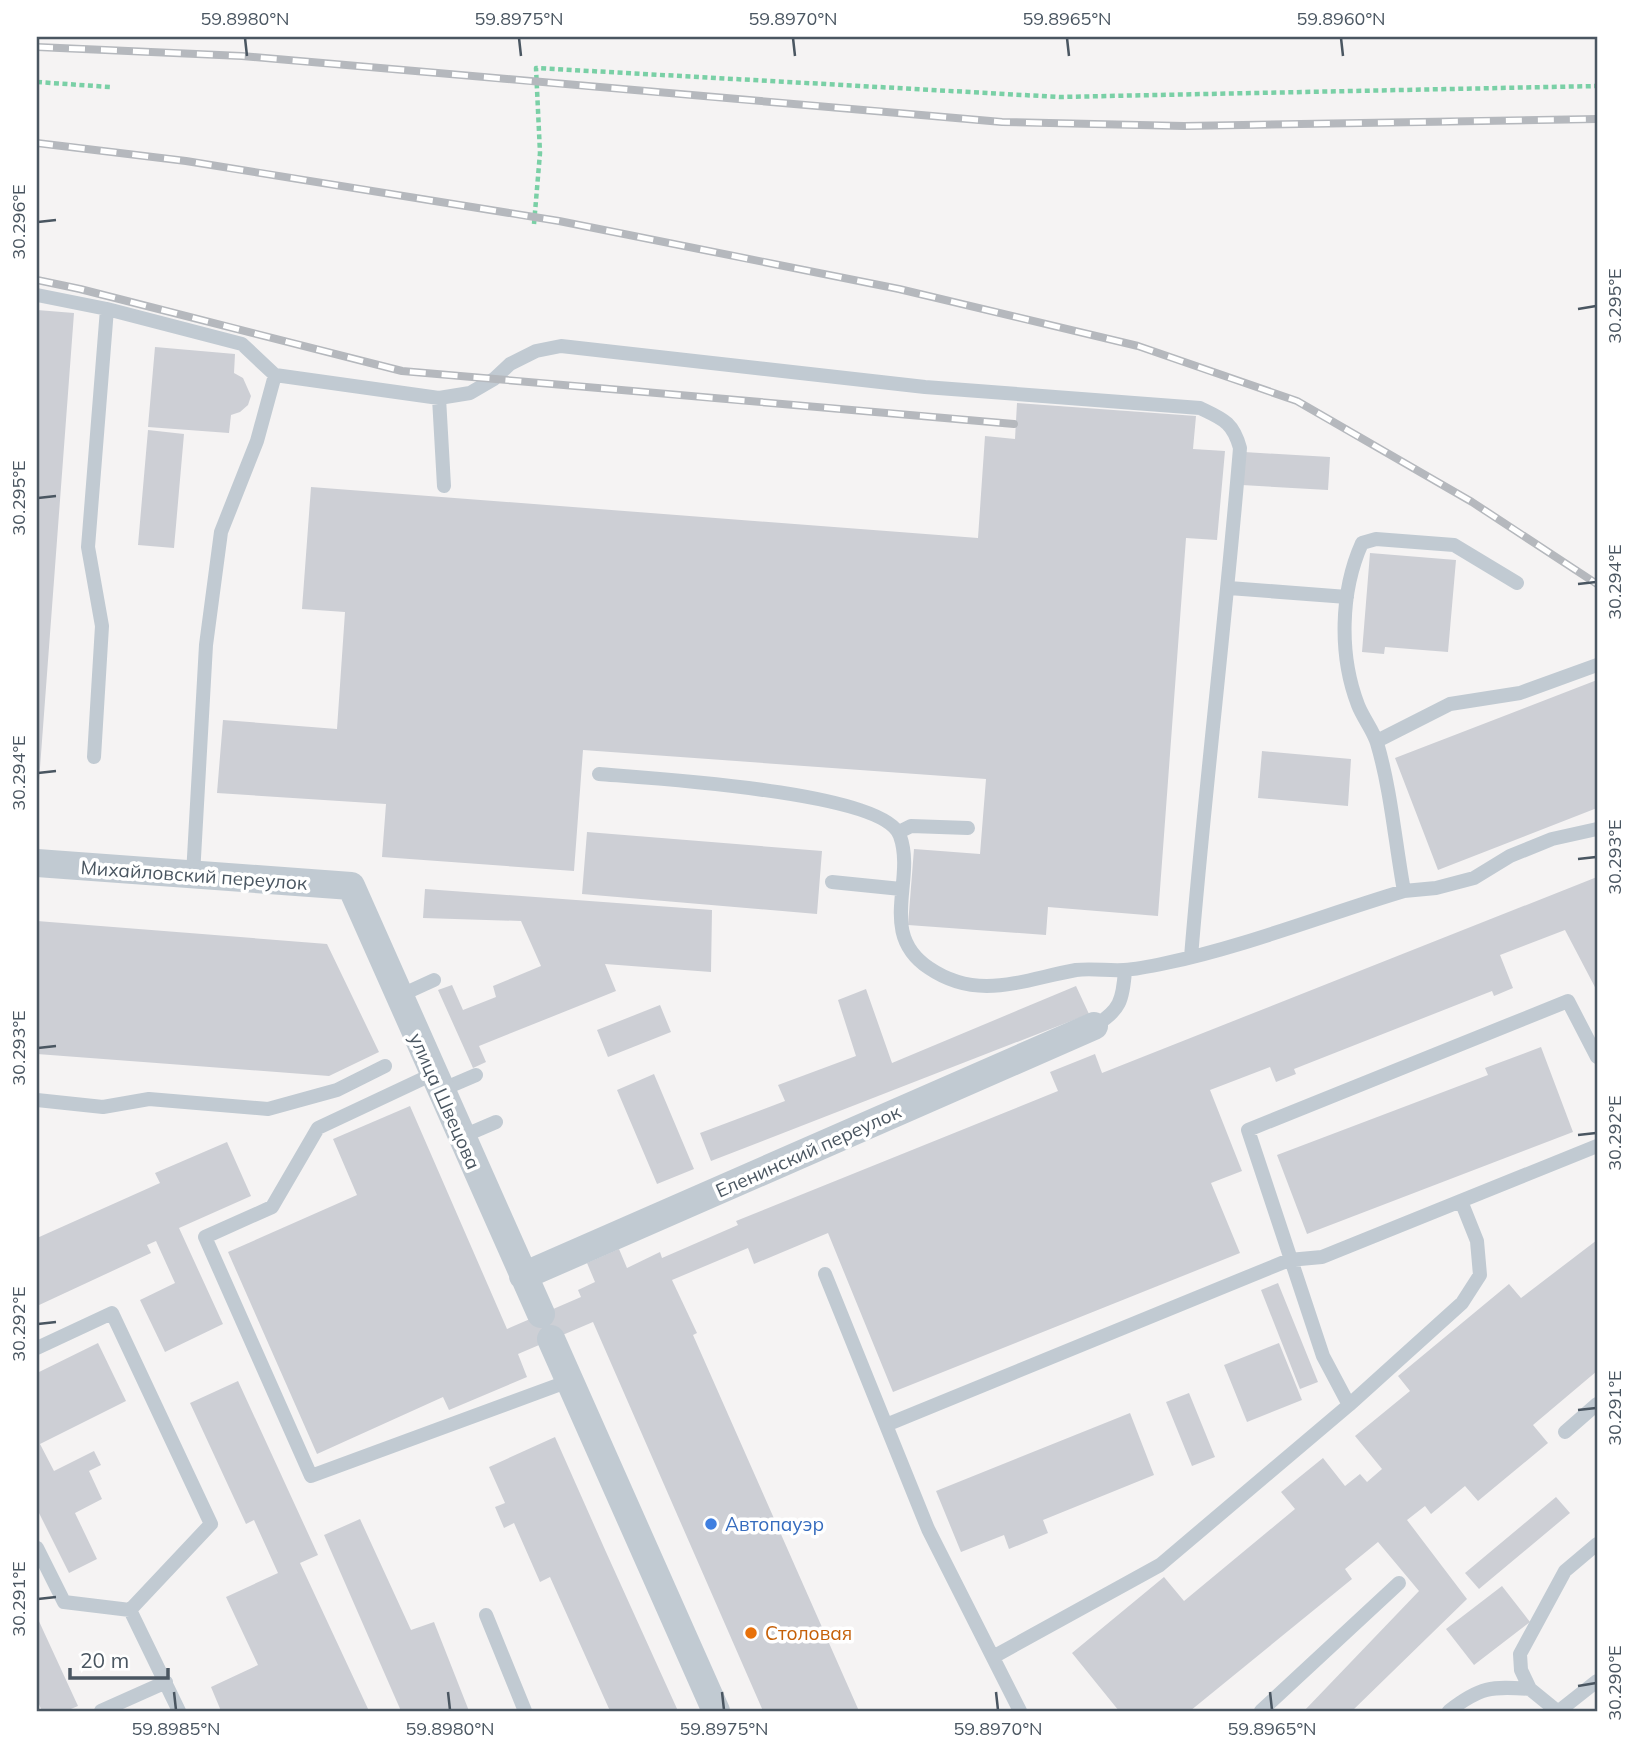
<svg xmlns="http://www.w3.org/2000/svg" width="1634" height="1748" viewBox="0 0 1634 1748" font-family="Mulish,sans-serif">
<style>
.building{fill:#cdcfd5}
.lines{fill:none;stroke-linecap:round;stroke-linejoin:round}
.path{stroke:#7ad0a6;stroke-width:4.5;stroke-dasharray:5 3.5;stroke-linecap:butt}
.lane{stroke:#c1cad2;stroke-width:14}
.street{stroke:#c1cad2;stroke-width:28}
.rail-casing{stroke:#b5b8bd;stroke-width:8}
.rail{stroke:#fff;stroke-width:5;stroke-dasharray:16;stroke-linecap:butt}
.ticks{fill:none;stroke:#4a5661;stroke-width:2.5}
.shop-dot{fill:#3f7fe0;stroke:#fff;stroke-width:2.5}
.food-dot{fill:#e8710a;stroke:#fff;stroke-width:2.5}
.labels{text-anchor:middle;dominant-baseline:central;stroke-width:7;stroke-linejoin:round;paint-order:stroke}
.street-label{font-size:19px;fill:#4a5661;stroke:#fff}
.shop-label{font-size:19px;fill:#366cbe;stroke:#fff;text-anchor:start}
.food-label{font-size:19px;fill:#c56008;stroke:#fff;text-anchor:start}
.neatline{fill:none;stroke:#4a5661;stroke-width:2.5}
.ticks-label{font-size:18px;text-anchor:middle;fill:#4a5661}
</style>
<rect width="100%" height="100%" fill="#f5f3f3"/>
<path class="building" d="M37,310l37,3 -35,468h-2z
M155,347l80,7 -1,19 9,5 8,18 -3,9 -8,7 -9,3 -2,18 -81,-6z
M1017,403l179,13 -3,33 32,2 -8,89 -31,-2 -28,378 -110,-9 -2,28 -138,-10 6,-76 66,5 6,-75 -403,-29 -9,121 -192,-14 4,-53 -169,-11 6,-73 114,9 8,-117 -43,-3 9,-122 667,51 7,-102 30,3z
M148,430l36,4 -10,114 -36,-3z
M1244,452l86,5 -2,33 -86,-5z
M1370,553l86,7 -8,92 -63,-5 -1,7 -22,-2z
M1597,680v128l-159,62 -43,-112z
M1262,751l89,8 -3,47 -90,-8z
M587,832l235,19 -5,63 -235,-20z
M1597,877v114l-32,-61 -65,25 13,33 -19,8 -2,-5 -198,78 2,5 -20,8 -6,-15 -60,23 32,81 -31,12 29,70 -347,139 -65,-159 -74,31 -6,-16 -76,32 25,53 -4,2 166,376h-96l-170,-389 -75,32 9,23 -78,33 -6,-13 -126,57 -89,-202 129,-57 -24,-56 77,-33 97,223 74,-32 -3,-7 17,-8 -8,-19 32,-14 8,19 33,-16 2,6 76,-33 -2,-4 322,-130 -8,-19 45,-18 7,19z
M425,889l287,21 -1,62 -106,-8 11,27 -137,55 7,16 -13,6 -35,-78 14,-5 11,25 33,-13 -3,-11 48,-20 -20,-45 -98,-3z
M37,921l290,23 52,108 -50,24 -292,-22z
M1076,986l13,28 -378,147 -11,-28 85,-32 -7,-16 78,-29 -18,-56 28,-11 26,74z
M660,1005l11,27 -63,25 -11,-27z
M1541,1047l32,85 -266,102 -30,-79 211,-80 -3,-7z
M654,1074l40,95 -37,15 -40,-94z
M227,1142l24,54 -72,32 44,96 -58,28 -25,-52 35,-17 -19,-42 -9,4 4,8 -114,53v-68l123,-55 -5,-10z
M1597,1240v131l-64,54 15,18 -70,58 -13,-15 -34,28 -6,-8 -18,14 60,79 -115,112h-48l115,-120 -41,-49 -33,27 7,10 -162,132h-71l-47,-58 92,-76 20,24 111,-92 -14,-17 42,-34 22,28 15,-12 7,8 15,-13 -27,-33 55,-45 -12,-15 111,-92 12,14z
M1278,1283l40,99 -18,7 -39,-99z
M98,1343l28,58 -86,43 14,27 40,-20 7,14 -12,6 13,28 -27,14 22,46 -28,14 -32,-64v-136z
M1279,1343l23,57 -55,22 -23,-57z
M238,1381l80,174 -18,8 69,148h-148l-10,-24 47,-22 -32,-68 52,-24 -24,-53 -8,4 -56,-121z
M1189,1393l26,64 -23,9 -26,-64z
M1130,1413l24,62 -111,45 5,13 -39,16 -5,-14 -43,17 -25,-61z
M555,1437l51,115 72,159h-68l-60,-134 -10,5 -26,-59 -10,5 -9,-21 10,-4 -16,-36z
M1556,1497l14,16 -91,76 -14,-16z
M360,1519l51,111 23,-8 35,89h-68l-77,-176z
M1502,1586l28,36 -56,43 -28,-36z
M37,1617l41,89 -12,5h-24l-5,-11z"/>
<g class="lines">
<path class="path" d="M37,82l73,5
M534,224l6,-71 -4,-85 523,29 538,-11"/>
<path class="lane" d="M37,295l70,14 135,35 33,31 164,23 31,-5 24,-14 16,-15 26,-13 25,-5 364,41 275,21c23,11 33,14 40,40 -14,170 -35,339 -49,509
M439,398l5,88
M1229,588l118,9
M1377,741l73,-37 70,-11 77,-28
M94,757l8,-131 -14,-79 19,-238
M599,774c48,4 285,17 301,62 16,45 -23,97 29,132 50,34 95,11 147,2 16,-2 32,1 48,0 14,-1 28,-4 42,-7 77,-16 161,-49 238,-72l32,-3 38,-10 36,-22 42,-17 45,-10
M899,832l12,-6 57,2
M193,875l13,-230 15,-113 36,-91 18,-66
M832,882l69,7
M1404,891c-9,-49 -13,-101 -27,-148 -4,-13 -14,-25 -19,-38 -19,-49 -18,-113 4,-162l14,-4 78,6 63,38
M399,996l35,-16
M1094,1026c26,-15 29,-26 31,-56
M433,1074l-115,54 -46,79 -67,30 106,239 258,-95
M441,1090l35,-15
M37,1100l66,7 46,-8 119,10 69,-19 48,-24
M461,1137l35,-15
M825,1274l103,255 92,182
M37,1348l75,-35 99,211 -81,86
M1349,1405l-26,-49 -75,-226 320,-129 29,56
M886,1425l403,-165 33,-3 275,-111
M1565,1432l32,-28
M37,1548l27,54 66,8
M130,1610l49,101
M486,1615l39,96
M993,1657l167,-92 189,-160 113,-102 18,-28 -3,-34 -16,-40
M101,1711l65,-29
M1261,1711l138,-128
M1449,1711c31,-24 42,-25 81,-22
M1557,1711l-27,-22 -9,-19 -1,-16 45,-83 32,-27
M1559,1711l38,-30"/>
<path class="street" d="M37,863l314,23 190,428
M523,1276l571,-250
M551,1339l165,372"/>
<g class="rail-casing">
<path id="rail" d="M37,47l205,9 760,66 182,4 413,-7
M37,143l149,18 373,60 340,68 239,57 159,55 175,101 125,82
M37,280l43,9 322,82 612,53"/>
</g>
<use href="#rail" class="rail"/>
</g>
<path class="ticks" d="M245,38l2,18M519,38l2,18M793,38l2,18M1067,38l2,18M1341,38l2,18M38,222l18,-2M1578,309l18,-3M38,498l18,-2M1578,584l18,-2M38,773l18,-2M1578,859l18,-2M38,1048l18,-2M1578,1135l18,-2M38,1324l18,-2M1578,1410l18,-2M38,1599l18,-2M1578,1686l18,-3M174,1692l2,18M448,1692l2,18M722,1692l2,18M996,1692l2,18M1270,1692l2,18"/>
<circle class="shop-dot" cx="711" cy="1524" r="7"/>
<circle class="food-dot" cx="751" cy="1633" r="7"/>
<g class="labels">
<g class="street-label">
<text transform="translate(194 875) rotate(4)">Михайловский переулок</text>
<text transform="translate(445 1101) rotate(66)">улица Швецова</text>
<text transform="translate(808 1151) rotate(-24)">Еленинский переулок</text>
</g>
<g class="shop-label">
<text x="725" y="1524">Автопауэр</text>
</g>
<g class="food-label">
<text x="765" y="1633">Столовая</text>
</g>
</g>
<rect width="1634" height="1748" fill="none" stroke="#ffffff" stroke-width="77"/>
<path d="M70 1668v10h98v-10" fill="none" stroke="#4a5661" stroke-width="3.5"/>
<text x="80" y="1668" font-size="21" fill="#4a5661" stroke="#ffffff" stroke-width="5" paint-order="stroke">20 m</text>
<rect x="38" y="38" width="1558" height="1672" class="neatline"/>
<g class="ticks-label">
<text x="245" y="25">59.8980°N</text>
<text x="519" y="25">59.8975°N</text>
<text x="793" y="25">59.8970°N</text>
<text x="1067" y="25">59.8965°N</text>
<text x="1341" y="25">59.8960°N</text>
<text transform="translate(19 222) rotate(-90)" y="6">30.296°E</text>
<text transform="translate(1615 306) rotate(-90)" y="6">30.295°E</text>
<text transform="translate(19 498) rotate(-90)" y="6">30.295°E</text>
<text transform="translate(1615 582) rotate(-90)" y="6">30.294°E</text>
<text transform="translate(19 773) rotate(-90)" y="6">30.294°E</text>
<text transform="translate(1615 857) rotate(-90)" y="6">30.293°E</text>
<text transform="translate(19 1048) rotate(-90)" y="6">30.293°E</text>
<text transform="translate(1615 1133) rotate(-90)" y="6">30.292°E</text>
<text transform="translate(19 1324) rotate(-90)" y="6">30.292°E</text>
<text transform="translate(1615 1408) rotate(-90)" y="6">30.291°E</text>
<text transform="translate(19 1599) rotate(-90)" y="6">30.291°E</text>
<text transform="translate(1615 1683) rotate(-90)" y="6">30.290°E</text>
<text x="176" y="1735">59.8985°N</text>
<text x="450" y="1735">59.8980°N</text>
<text x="724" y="1735">59.8975°N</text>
<text x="998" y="1735">59.8970°N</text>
<text x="1272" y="1735">59.8965°N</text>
</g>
</svg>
